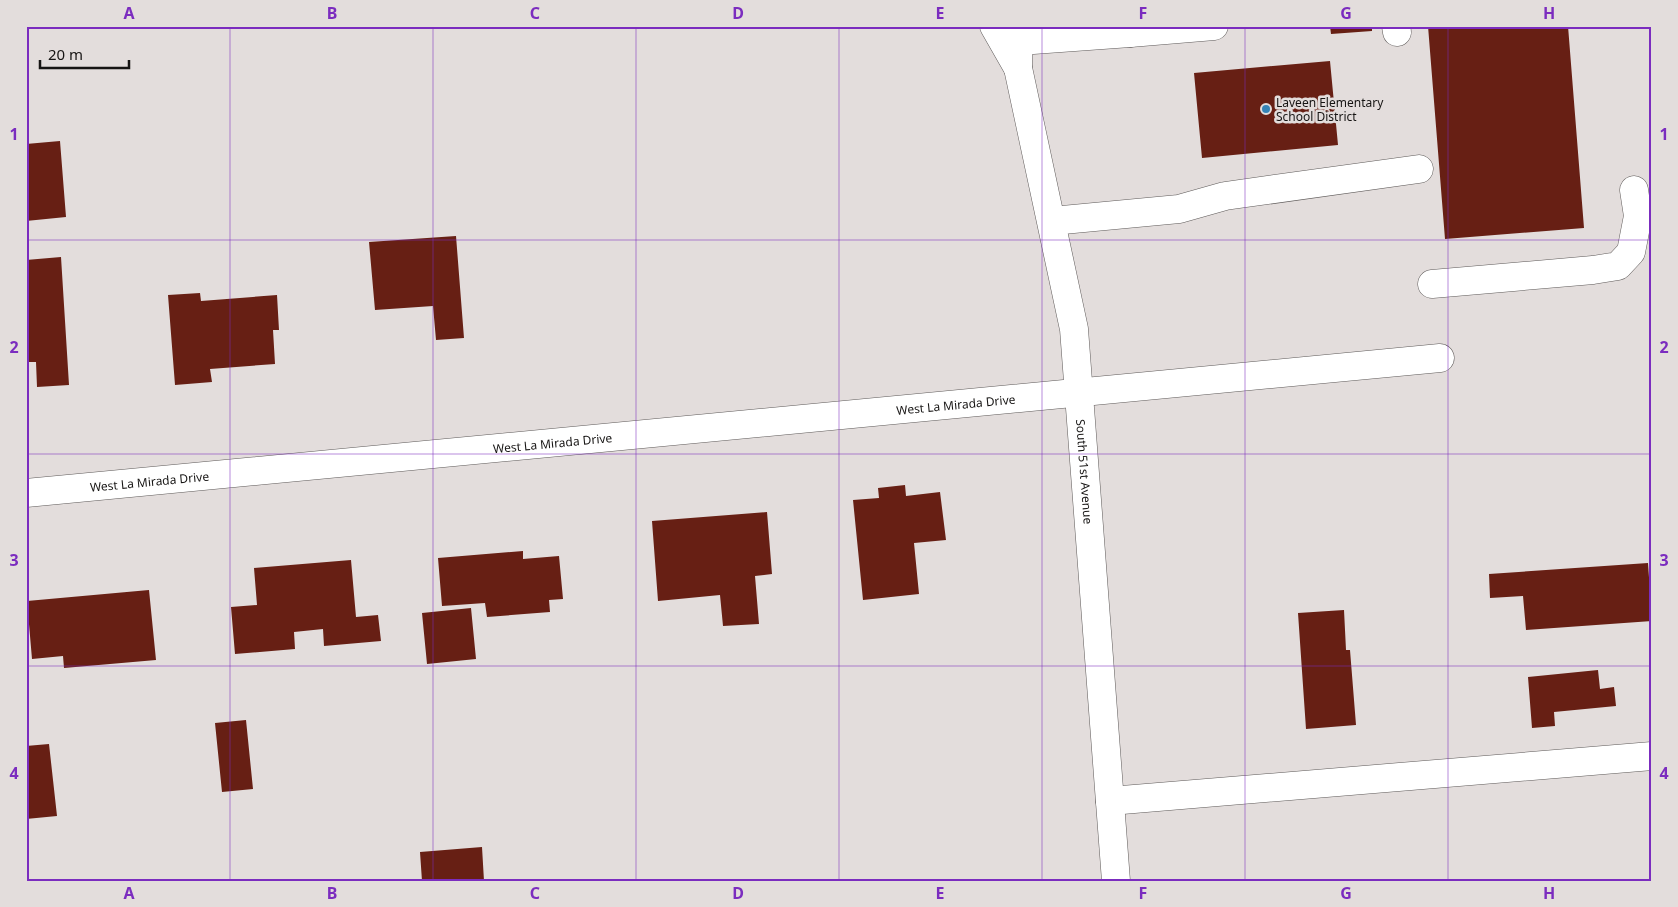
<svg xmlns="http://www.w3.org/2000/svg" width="1678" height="907" viewBox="0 0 1678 907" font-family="'Noto Sans',sans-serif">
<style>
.building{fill:#671f14}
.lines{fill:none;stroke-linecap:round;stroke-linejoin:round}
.minor-casing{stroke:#5e5a59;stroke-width:29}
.major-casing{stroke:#5e5a59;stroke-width:29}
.minor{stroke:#fff;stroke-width:28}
.major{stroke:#fff;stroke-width:28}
.grid{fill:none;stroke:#7b2cbf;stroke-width:1;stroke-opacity:0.55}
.poi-dot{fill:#3683b6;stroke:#e3dddc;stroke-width:2}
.labels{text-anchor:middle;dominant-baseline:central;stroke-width:5;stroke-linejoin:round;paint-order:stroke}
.poi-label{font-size:12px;fill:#161413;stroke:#e3dddc;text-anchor:start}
.street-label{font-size:12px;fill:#161413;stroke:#e3dddc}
.neatline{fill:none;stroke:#7b2cbf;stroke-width:2}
.grid-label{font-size:16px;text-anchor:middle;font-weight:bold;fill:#7b2cbf}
</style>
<rect width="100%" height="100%" fill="#e3dddc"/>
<path class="building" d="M1330,26h42v5l-41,3z
M1428,26h140l16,202 -139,11z
M1330,61l8,84 -136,13 -8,-85z
M60,141l6,76 -40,4v-77z
M456,236l8,102 -28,2 -3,-34 -58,4 -6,-68z
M61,257l8,128 -32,2 -1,-25h-10v-102z
M200,293l1,8 76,-6 2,35h-6l2,34 -65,5 2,13 -37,3 -7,-90z
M905,485l1,11 34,-4 6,48 -32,3 5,51 -56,6 -10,-100 26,-2 -1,-10z
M767,512l5,62 -17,2 4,48 -36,2 -3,-31 -62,6 -6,-80z
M523,551v8l36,-3 4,43 -14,1 1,12 -63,5 -2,-14 -43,3 -4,-48z
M351,560l5,57 22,-2 3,26 -57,5 -1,-17 -29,3 1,17 -60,5 -4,-47 26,-2 -3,-37z
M1648,563l4,58 -126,9 -3,-34 -33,2 -1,-24z
M149,590l7,70 -92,8 -1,-12 -31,3 -5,-58z
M471,608l5,51 -49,5 -5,-51z
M1344,610l2,40h4l6,75 -50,4 -8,-116z
M1598,670l2,19 14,-2 2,19 -62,6 1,14 -23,2 -4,-51z
M246,720l7,69 -31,3 -7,-69z
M49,744l8,72 -31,3v-73z
M482,847l2,34h-62l-2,-29z"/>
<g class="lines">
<g class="minor-casing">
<g id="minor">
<path d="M1396,26l1,6"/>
<path d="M1130,33l84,-7"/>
<path d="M1019,41l111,-8 -1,-7"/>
<path d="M1052,221l127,-12 46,-13 194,-27"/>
<path d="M1432,284l161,-14 25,-4 13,-14 7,-36 -4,-26"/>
<path id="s1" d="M26,493l1414,-135"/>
<path d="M1110,801l542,-45"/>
</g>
</g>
<g class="major-casing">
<g id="major">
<path d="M994,26l24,42"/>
<path id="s2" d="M1019,26l-1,42 56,261 42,552"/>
</g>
</g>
<use href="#minor" class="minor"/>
<use href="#major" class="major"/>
</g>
<path class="grid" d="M230,26v855M433,26v855M636,26v855M839,26v855M1042,26v855M1245,26v855M1448,26v855M26,240h1626M26,454h1626M26,666h1626"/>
<circle class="poi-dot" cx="1266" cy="109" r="5"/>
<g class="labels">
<g class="poi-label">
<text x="1276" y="102">Laveen Elementary<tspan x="1276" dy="14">School District</tspan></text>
</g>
<g class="street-label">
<text stroke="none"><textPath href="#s1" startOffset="934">West La Mirada Drive</textPath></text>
<text stroke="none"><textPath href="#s1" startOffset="529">West La Mirada Drive</textPath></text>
<text stroke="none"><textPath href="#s2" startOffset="452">South 51st Avenue</textPath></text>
<text stroke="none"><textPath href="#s1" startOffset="124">West La Mirada Drive</textPath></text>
</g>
</g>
<rect width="1678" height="907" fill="none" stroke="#e3dddc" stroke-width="55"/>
<path d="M40 60v8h89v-8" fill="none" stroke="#161413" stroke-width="2.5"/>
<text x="48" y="60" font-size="15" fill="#161413" stroke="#e3dddc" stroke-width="4" paint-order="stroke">20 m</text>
<rect x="28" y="28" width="1622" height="852" class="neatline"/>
<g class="grid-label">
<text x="129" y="19">A</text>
<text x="332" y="19">B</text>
<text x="535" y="19">C</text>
<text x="738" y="19">D</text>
<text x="940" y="19">E</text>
<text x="1143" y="19">F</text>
<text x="1346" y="19">G</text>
<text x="1549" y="19">H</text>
<text x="14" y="140">1</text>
<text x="1664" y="140">1</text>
<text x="14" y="353">2</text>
<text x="1664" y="353">2</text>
<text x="14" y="566">3</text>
<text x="1664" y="566">3</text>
<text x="14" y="779">4</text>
<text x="1664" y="779">4</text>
<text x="129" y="899">A</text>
<text x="332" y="899">B</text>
<text x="535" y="899">C</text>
<text x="738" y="899">D</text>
<text x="940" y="899">E</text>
<text x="1143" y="899">F</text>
<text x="1346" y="899">G</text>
<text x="1549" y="899">H</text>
</g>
</svg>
